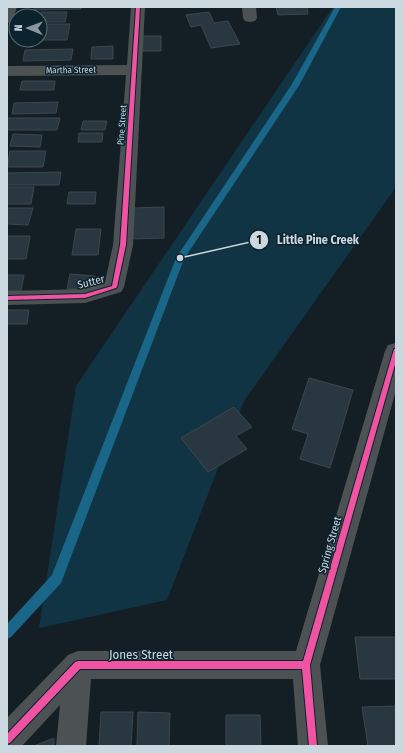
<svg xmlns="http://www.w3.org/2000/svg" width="403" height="753" viewBox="0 0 403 753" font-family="'Fira Sans Condensed',sans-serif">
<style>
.green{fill:#113444}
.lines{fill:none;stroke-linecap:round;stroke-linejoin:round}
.stream{fill:#196689;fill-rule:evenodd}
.building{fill:#293840;stroke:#3d464c}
.street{fill:#4c5154;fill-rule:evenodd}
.cycleway-casing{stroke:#0c222d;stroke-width:2}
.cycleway{fill:#f153a3;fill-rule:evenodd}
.labels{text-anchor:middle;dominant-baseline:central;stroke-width:3;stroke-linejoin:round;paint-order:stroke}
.far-street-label{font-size:9px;fill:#cbd8e0;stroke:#0c222d}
.street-label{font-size:11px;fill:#cbd8e0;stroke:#0c222d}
.near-street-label{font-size:13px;fill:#cbd8e0;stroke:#0c222d}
.leader{fill:none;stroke:#cbd8e0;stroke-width:1.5}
.callout-dot{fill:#cbd8e0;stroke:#0c222d;stroke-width:1.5}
.mark-label{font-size:12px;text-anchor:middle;font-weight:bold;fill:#111}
.callout-label{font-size:12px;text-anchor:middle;font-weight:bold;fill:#cbd8e0;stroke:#0c222d;stroke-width:3;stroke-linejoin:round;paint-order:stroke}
</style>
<rect width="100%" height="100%" fill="#141f25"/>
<path class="green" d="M333,7h63v180l-152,214 -77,199 -128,28 37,-242z"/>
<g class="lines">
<path class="stream" d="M335,7h6l-41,77 -116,175 -123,324 -50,54 -4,2v-15l45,-49 124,-317 116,-174z"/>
</g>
<path class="building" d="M35,7h46v2l-47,1z
M276,7h31l1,7 -30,1z
M41,12h26l-2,10h-25z
M209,12l5,11 14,-2 12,23 -29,4 -10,-23 -10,2 -5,-12z
M40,24h30l-3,16h-27z
M139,36h22v15h-24z
M113,46v13h-22l1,-12z
M73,49l-2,11 -48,1 2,-11z
M22,81h33l-1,9h-34z
M58,102l-2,11 -44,1 2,-11z
M7,118h53l-3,12h-50z
M83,121h24l-2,9h-24z
M79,133h24l-1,9h-24z
M13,134l29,1 -2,12 -30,-1z
M10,151h36l-3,16h-36z
M61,172l-2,13h-52v-12z
M7,187h27l-3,17h-24z
M69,192h27l-1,12h-28z
M164,207v31l-33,1 2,-31z
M7,208h26l-5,17 -21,-1z
M76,229h25l-3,26h-26z
M7,236h23l-4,23h-19z
M70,274l25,2 -3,14 -25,-1z
M7,275h17l-3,16h-14z
M7,310h22l-2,14h-20z
M309,378l44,12 -23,78 -30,-9 8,-25 -16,-5z
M234,407l18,20 -16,9 11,13 -39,23 -27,-34z
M355,637h41v42h-36z
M396,706v40h-28l-6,-39z
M101,712h32l-2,34h-32z
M138,712l32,1 -1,33h-32z
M226,715h34l1,31h-35z
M54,738v8h-20z"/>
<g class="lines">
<path class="street" d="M7,7h10l-5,15 -5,1z
M131,7h14l-12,238 -9,42 -3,5 -36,11 -78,2v-14l78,-2 20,-7 8,-37 13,-170 -119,1v-10l120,-1z
M242,7h14l1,11 -2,3 -5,1 -5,-1 -2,-3z
M396,343v47l-76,275 8,81h-30l-5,-67h-202l-5,67h-30l4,-41 -38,41h-15v-28l61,-63 10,-4h218l89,-300 3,-6z"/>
<g class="cycleway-casing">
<path id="cycleway" d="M136,7h4l-14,238 -9,42 -1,1 -31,10 -78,2v-4l78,-2 27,-8 8,-41z
M394,349h2v12l-86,304 7,81h-8l-7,-77h-222l-70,74 -3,1v-10l68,-72 3,-1h225z"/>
</g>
<use href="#cycleway" class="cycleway"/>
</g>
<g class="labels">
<g class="far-street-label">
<text transform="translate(71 70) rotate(-1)">Martha Street</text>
<text transform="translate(122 125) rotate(-86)">Pine Street</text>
</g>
<g class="street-label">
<text transform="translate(91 282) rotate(-14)">Sutter</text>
<text transform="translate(330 545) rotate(-74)">Spring Street</text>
</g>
<g class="near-street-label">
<text x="141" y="654">Jones Street</text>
</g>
</g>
<path class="leader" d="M180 258L259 240"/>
<g class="callout-dot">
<circle cx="180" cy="258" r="4"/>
<circle cx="259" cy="240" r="10"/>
</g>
<g class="mark-label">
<text x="259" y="244">1</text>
</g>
<g class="callout-label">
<text x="318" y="244">Little Pine Creek</text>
</g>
<rect width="403" height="753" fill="none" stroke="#cbd8e0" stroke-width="16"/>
<g transform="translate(28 28) rotate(271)"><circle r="19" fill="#0c222d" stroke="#586b75"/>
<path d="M0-3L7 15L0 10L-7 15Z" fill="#8b979f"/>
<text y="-6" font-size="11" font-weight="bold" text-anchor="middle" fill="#cbd8e0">N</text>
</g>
</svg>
